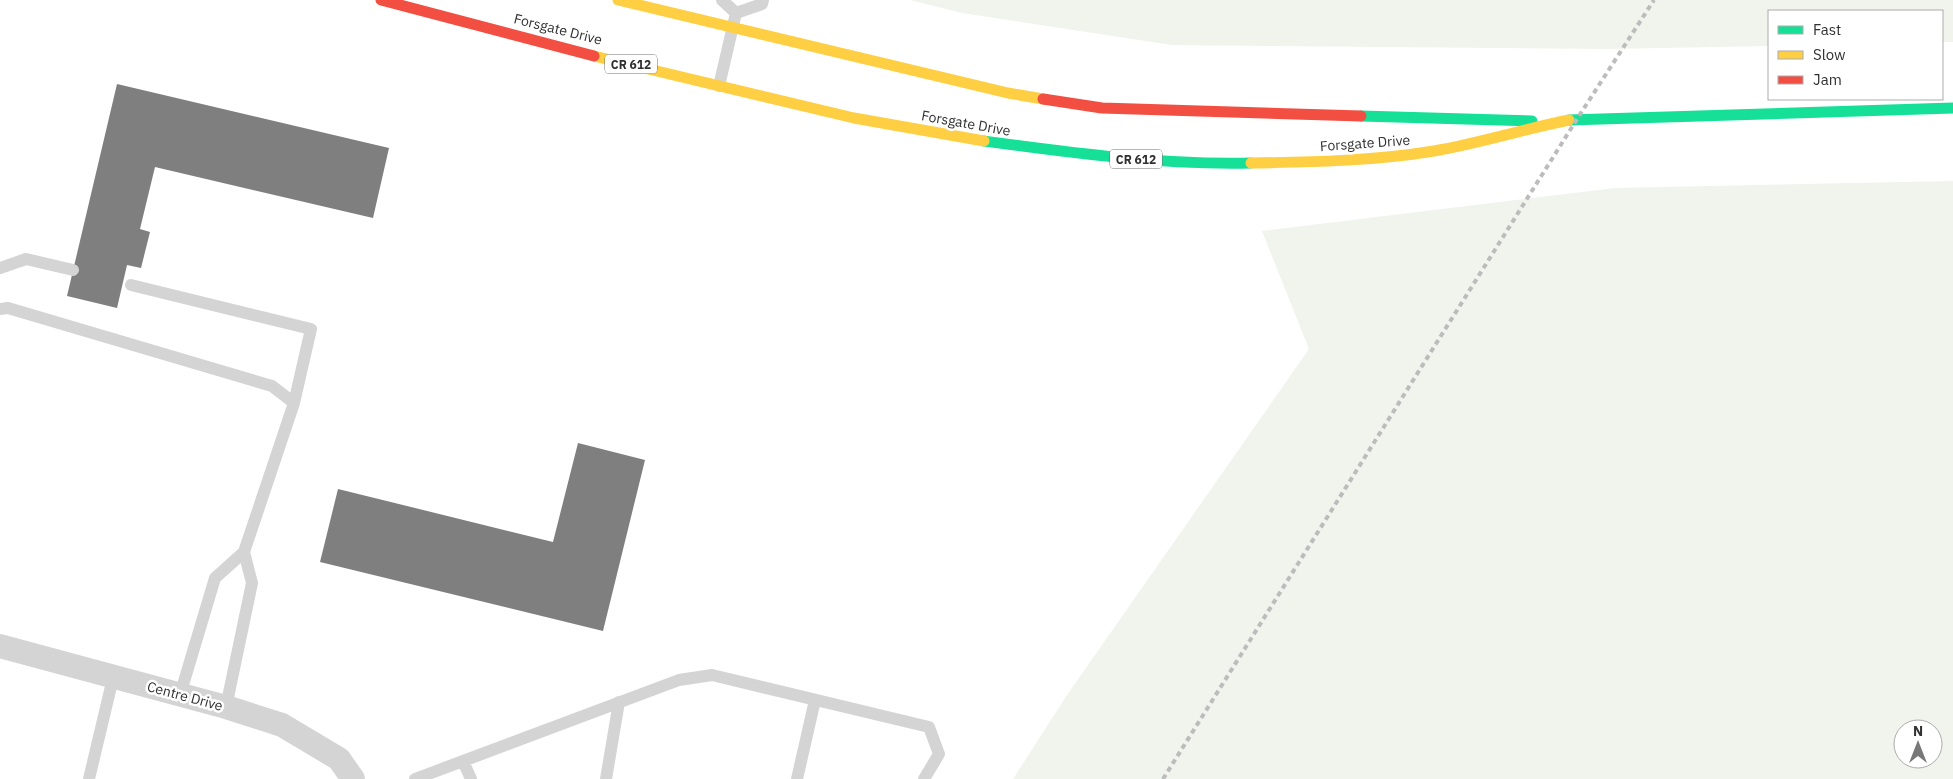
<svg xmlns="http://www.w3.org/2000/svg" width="1953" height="779" viewBox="0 0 1953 779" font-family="'IBM Plex Sans',sans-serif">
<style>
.green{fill:#f0f4ed;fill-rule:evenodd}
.building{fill:#7f7f7f}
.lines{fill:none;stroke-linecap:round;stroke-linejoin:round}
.lane{stroke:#d4d4d4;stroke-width:12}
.street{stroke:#d4d4d4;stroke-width:24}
.fast{stroke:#16e098;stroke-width:11}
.slow{stroke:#ffcf43;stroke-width:11}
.jam{stroke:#f24e42;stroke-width:11}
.rail{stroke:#bcbcbc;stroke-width:4;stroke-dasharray:5 4;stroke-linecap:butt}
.labels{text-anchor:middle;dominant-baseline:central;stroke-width:5;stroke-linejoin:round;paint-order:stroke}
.shield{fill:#fff;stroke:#6e6e6e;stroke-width:1}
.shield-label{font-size:12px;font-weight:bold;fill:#303030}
.street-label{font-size:14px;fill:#303030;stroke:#fff}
</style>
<rect width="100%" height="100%" fill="#fff"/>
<path class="green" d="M910,0h1043v42h-11v-31h-173v35l-161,3 -436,-4 -210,-32z
M1953,181v598h-940l54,-84 242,-346 -47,-118 353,-43zM1903,729h30v30h-30z"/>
<path class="building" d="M117,84l272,64 -16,70 -218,-51 -15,62 10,3 -9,36 -14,-3 -10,43 -50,-12z
M578,443l67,17 -42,171 -283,-69 18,-73 215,53z"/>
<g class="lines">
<path class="lane" d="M722,0l14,13
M736,13l26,-9 1,-4
M719,86l17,-73
M0,268l26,-9 47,11
M131,285l180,44 -17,74
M0,309l8,-1 264,78 22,17 -50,149 -29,26 -35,117
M226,707l26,-124 -8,-31
M463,761l8,18
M89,779l24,-101
M415,779l264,-99 33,-5 217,52 10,27 -15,25
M606,779l13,-77
M797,779l18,-79"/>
<path class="street" d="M0,646l226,61 56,18 57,34 14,20"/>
<path class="fast" d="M1361,116l171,5
M1569,120l384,-12
M984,141c89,12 177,24 267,22"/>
<path class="slow" d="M618,0l390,93 35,6
M594,56l260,62 130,23
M1251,163c62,-1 122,-2 183,-12 46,-8 90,-22 135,-31"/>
<path class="jam" d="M381,0l213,56
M1043,99l59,9 259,8"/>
<path class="rail" d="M1163,779l414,-660 77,-119"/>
</g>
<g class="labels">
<g class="shield">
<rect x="605" y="54.5" width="52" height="19" rx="4"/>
<rect x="1110" y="149.5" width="52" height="19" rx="4"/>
</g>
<g class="shield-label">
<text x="631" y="64">CR 612</text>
<text x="1136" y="159">CR 612</text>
</g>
<g class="street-label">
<text transform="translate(558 29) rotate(14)">Forsgate Drive</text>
<text transform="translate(966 123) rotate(10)">Forsgate Drive</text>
<text transform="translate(1365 143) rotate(-4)">Forsgate Drive</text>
<text transform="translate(185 696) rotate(15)">Centre Drive</text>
</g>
</g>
<rect x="1768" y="10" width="175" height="90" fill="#ffffff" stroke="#acacac"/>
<rect x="1778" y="26" width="25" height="8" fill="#16e098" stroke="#acacac"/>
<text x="1813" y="35" font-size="15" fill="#303030">Fast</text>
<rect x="1778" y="51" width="25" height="8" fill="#ffcf43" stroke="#acacac"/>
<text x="1813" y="60" font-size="15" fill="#303030">Slow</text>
<rect x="1778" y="76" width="25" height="8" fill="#f24e42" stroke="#acacac"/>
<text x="1813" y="85" font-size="15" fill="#303030">Jam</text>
<g transform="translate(1918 744)"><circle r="24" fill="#ffffff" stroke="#acacac"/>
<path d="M0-4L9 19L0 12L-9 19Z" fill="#787878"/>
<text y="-8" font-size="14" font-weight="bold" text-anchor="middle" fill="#303030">N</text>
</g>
</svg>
